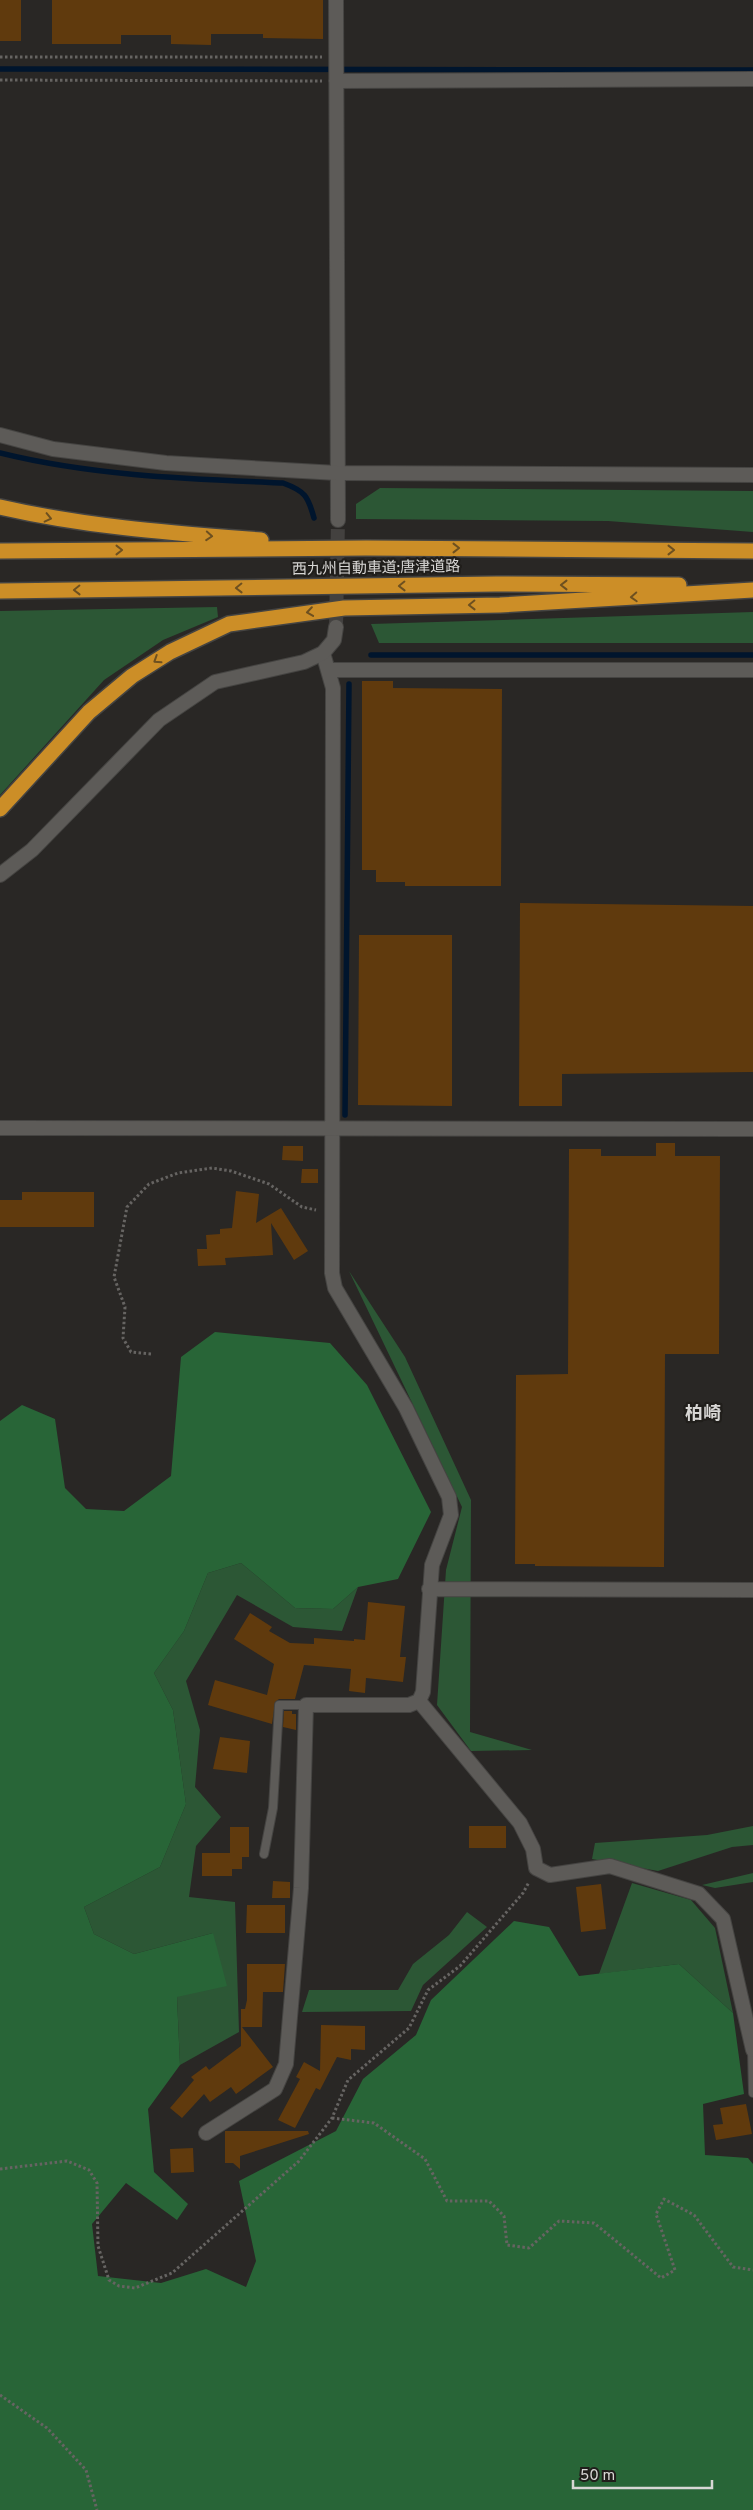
<svg xmlns="http://www.w3.org/2000/svg" width="753" height="2510" viewBox="0 0 753 2510" font-family="Overpass,'Noto Sans JP',sans-serif">
<style>
.green{fill:#2c5735}
.forest{fill:#286537}
.lines{fill:none;stroke-linecap:round;stroke-linejoin:round}
.stream{stroke:#00152d;stroke-width:5.5}
.building{fill:#603a0d}
.minor-tunnel{stroke:#43413f;stroke-width:14;stroke-dasharray:14 7;stroke-linecap:butt}
.service-casing{stroke:#454442;stroke-width:10}
.minor-casing{stroke:#454442;stroke-width:16}
.tertiary-casing{stroke:#454442;stroke-width:16}
.motorway-casing{stroke:#454442;stroke-width:18}
.path{stroke:#666462;stroke-width:3;stroke-dasharray:2.5 2.5;stroke-linecap:butt}
.service{stroke:#5d5b58;stroke-width:8}
.minor{stroke:#5d5b58;stroke-width:14}
.tertiary{stroke:#5d5b58;stroke-width:14}
.motorway{stroke:#cc8e27;stroke-width:15}
.oneway{stroke:#6d5020}
.labels{text-anchor:middle;dominant-baseline:central;stroke-width:4.5;stroke-linejoin:round;paint-order:stroke}
.street-label{font-size:15px;fill:#d8d7d5;stroke:#201e1b}
.quarter-label{font-size:18px;font-weight:bold;fill:#d8d7d5;stroke:#201e1b}
</style>
<rect width="100%" height="100%" fill="#292725"/>
<path class="green" d="M380,488l373,3v41l-145,-11 -252,-2v-15z
M217,607l1,10 -55,23 -59,40 -104,115v-184z
M753,612v31h-374l-8,-19z
M349,1271l56,86 66,143 -1,232 62,18 -61,1 -34,-46 9,-135 16,-63z
M241,1563l54,45 38,1 25,-22 -16,44 -49,-4 -56,-32 -51,86 14,49 -5,57 26,30 -25,29 -7,51 46,5 4,130 -59,33 -3,-68 36,-64 -79,21 -40,-20 -10,-27 76,-40 26,-63 -13,-94 -19,-37 30,-42 24,-58z
M753,1826v19l-21,2 -74,24 -66,-12 3,-16 112,-8z
M753,1873v9l-38,6 -13,-3z
M632,1883l59,17 24,28 18,85 -54,-49 -80,10z
M467,1912l20,15 -64,58 -12,26 -109,1 7,-22h89l15,-26 36,-29z"/>
<path class="forest" d="M215,1332l115,11 37,42 64,127 -33,67 -40,8 -25,22 -38,-1 -54,-45 -33,10 -24,58 -30,42 19,37 13,94 -26,63 -76,40 10,27 40,20 79,-21 14,53 -50,11 3,68 -32,44 6,63 34,32 -11,16 -51,-37 -34,41 6,52 63,7 45,-14 40,18 10,-26 -17,-80 97,-50 27,-52 53,-44 15,-35 83,-79 35,6 30,49 100,-12 54,49 11,81 -41,10 2,51 43,3 5,6v346h-753v-1089l22,-16 33,14 10,69 21,21 38,2 47,-35 10,-119z"/>
<g class="lines">
<path class="stream" d="M0,69l753,1
M0,453c93,23 188,26 283,30 22,8 25,13 31,35
M371,655h382
M345,1115l4,-431"/>
</g>
<path class="building" d="M0,0h21v41h-21z
M52,0h271v39l-60,-1v-4h-52v11l-40,-1v-9h-50v9h-69z
M362,681h31v7l109,1 -1,197h-96v-4h-29v-12h-14z
M520,903l233,3v166l-191,2v32h-43z
M359,935h93v171l-94,-1z
M656,1143h19v13h45l-1,198h-54l-1,213 -129,-1v-2h-20l1,-189 52,-1 1,-225h32v7h55z
M283,1146h20v15l-21,-1z
M302,1169h16v14h-17z
M236,1191l23,3 -3,29 25,-15 27,43 -14,9 -23,-37 2,32 -48,3 1,7 -28,1 -1,-17h10l-1,-14 14,-1v-5l12,-1z
M22,1192h72v35h-94v-27h22z
M368,1602l37,4 -5,51h6l-3,25 -37,-4 -1,15 -16,-2 2,-22 -47,-4 -9,34h-16l-4,3 -3,22 -64,-19 7,-25 52,15 7,-31 -40,-25 16,-26 22,14 -3,4 21,12 24,1v-6l40,3v-2l11,1z
M284,1711h8v3h4v16l-13,-3z
M220,1737l30,4 -3,32 -34,-4z
M469,1826h37v22h-37z
M230,1827h19v30h-7v12h-10v7h-30v-23h28z
M273,1881l17,1v16h-18z
M601,1884l5,45 -25,3 -5,-45z
M247,1905h38v28h-39z
M247,1964h38l-2,28h-20l-1,35h-20l31,40 -37,27 -5,-7 -21,15 -6,-8 -22,24 -12,-10 24,-28 -3,-3 15,-11 3,4 32,-24v-37h4l2,-9z
M321,2025l44,1v24l-14,-1v11l-14,-3 -17,33 -4,-2 -21,40 -17,-8 22,-41 -4,-2 8,-15 16,9z
M746,2104l6,30 -36,6 -3,-15 10,-1 -3,-16z
M225,2131h83l1,3 -69,22v13l-7,-6h-8z
M193,2148l1,24 -23,1 -1,-24z"/>
<g class="lines">
<path class="minor-tunnel" d="M336,627l2,-107"/>
<g class="service-casing">
<path id="service" d="M264,1854l9,-46 6,-103h27
M752,2050l1,43"/>
</g>
<g class="minor-casing">
<path id="minor" d="M336,0l2,520
M336,81l417,-2
M329,670h424
M0,1128l753,1
M429,1589l324,1
M419,1701l101,122 13,26 3,19 14,7 60,-9 89,28 24,25 30,131
M206,2133l69,-44 11,-25 15,-176 5,-183h103l10,-4 4,-9 9,-127 19,-50 -2,-18 -43,-89 -71,-120 -3,-15 1,-585 -10,-35"/>
</g>
<g class="tertiary-casing">
<path id="tertiary" d="M0,435l53,14 113,14 171,10 416,2
M0,875l32,-25 127,-130 56,-38 89,-20 19,-9 11,-13 2,-13"/>
</g>
<g class="motorway-casing">
<path id="motorway" d="M0,507c87,20 172,26 261,33
M0,551l366,-3 387,3
M0,591l496,-7 183,1
M0,809l89,-97 43,-36 38,-24 59,-28 115,-16 156,-3 253,-15"/>
</g>
<path class="path" d="M0,57h322
M0,80l322,1
M151,1354l-20,-2 -8,-14 2,-31 -11,-30 13,-70 22,-23 29,-11 34,-5 19,3 38,13 33,23 14,3
M332,2118l42,5 51,36 22,42h42l15,15 3,29 22,3 30,-27 35,2 67,55 14,-8 -19,-56 8,-15 30,16 39,52 20,3
M0,2169l67,-8 22,9 8,13 1,63 11,34 10,6 16,2 37,-15 127,-112 33,-43 16,-38 61,-52 19,-38 32,-24 63,-73 6,-11
M0,2395l47,33 39,42 11,40"/>
<use href="#service" class="service"/>
<use href="#minor" class="minor"/>
<use href="#tertiary" class="tertiary"/>
<use href="#motorway" class="motorway"/>
</g>
<defs><path id="oneway-chevron" d="M-2-3.5L2.5 0L-2 3.5" fill="none" stroke-width="1.6" stroke-linecap="round" stroke-linejoin="round" transform="scale(1.25)"/></defs>
<g class="oneway">
<use href="#oneway-chevron" transform="translate(48 518) rotate(13)"/>
<use href="#oneway-chevron" transform="translate(209 536) rotate(4)"/>
<use href="#oneway-chevron" transform="translate(456 548)"/>
<use href="#oneway-chevron" transform="translate(119 550)"/>
<use href="#oneway-chevron" transform="translate(671 550)"/>
<use href="#oneway-chevron" transform="translate(564 585) rotate(-180)"/>
<use href="#oneway-chevron" transform="translate(402 586) rotate(179)"/>
<use href="#oneway-chevron" transform="translate(239 588) rotate(179)"/>
<use href="#oneway-chevron" transform="translate(77 590) rotate(179)"/>
<use href="#oneway-chevron" transform="translate(634 597) rotate(177)"/>
<use href="#oneway-chevron" transform="translate(472 605) rotate(179)"/>
<use href="#oneway-chevron" transform="translate(310 612) rotate(172)"/>
<use href="#oneway-chevron" transform="translate(157 660) rotate(147)"/>
</g>
<g class="labels">
<g class="street-label">
<text transform="translate(376 569) rotate(-1)">西九州自動車道;唐津道路</text>
</g>
<g class="quarter-label">
<text x="703" y="1414">柏崎</text>
</g>
</g>
<path d="M573 2480v8h139v-8" fill="none" stroke="#d8d7d5" stroke-width="2.5"/>
<text x="580" y="2480" font-size="15" fill="#d8d7d5" stroke="#201e1b" stroke-width="4" paint-order="stroke">50 m</text>
</svg>
